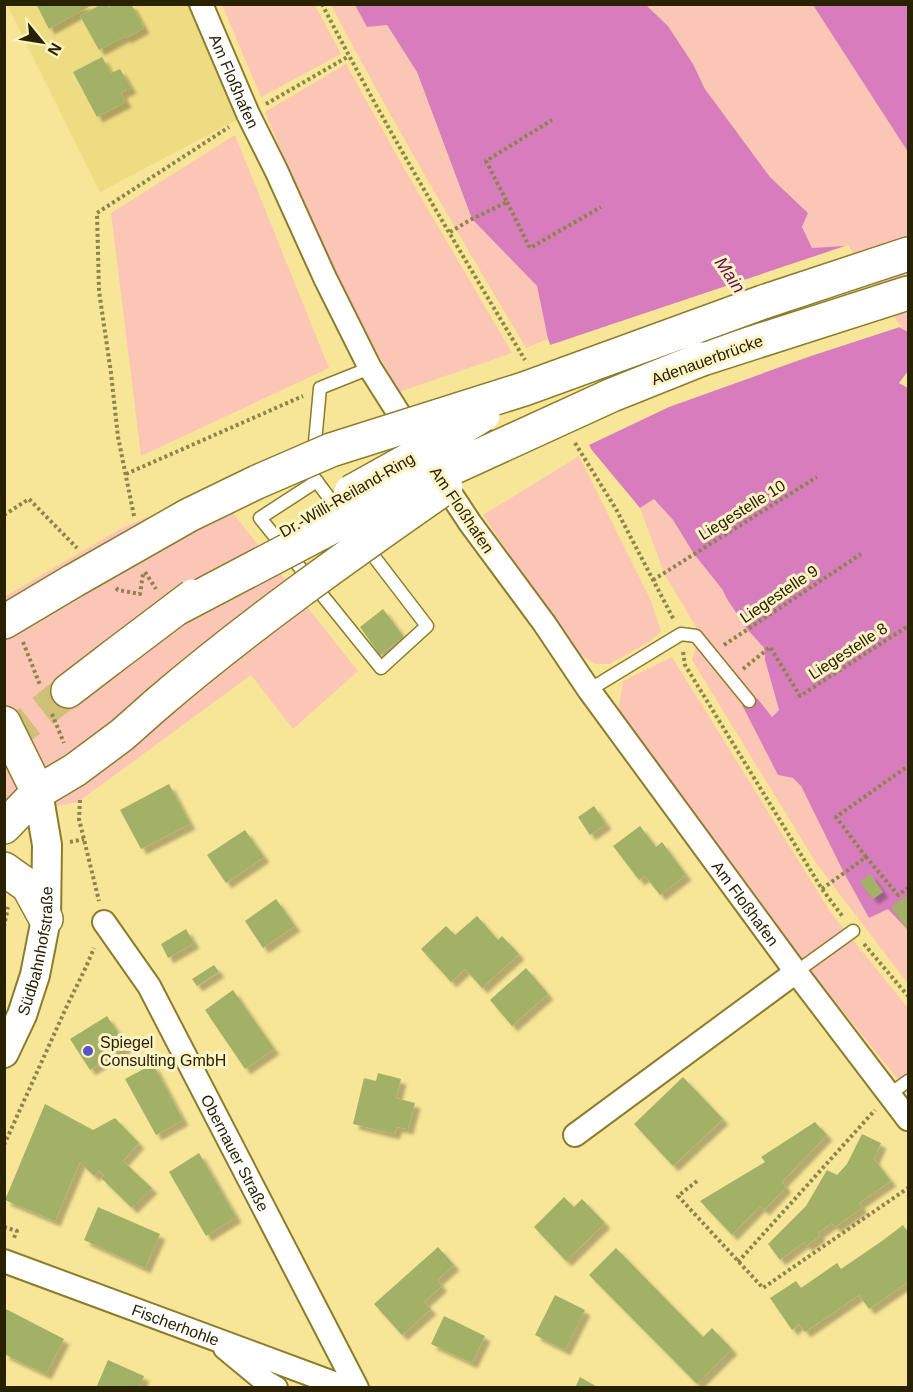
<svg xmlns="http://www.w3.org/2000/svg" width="913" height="1392" viewBox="0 0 913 1392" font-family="Arial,sans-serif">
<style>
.built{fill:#eedc83}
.green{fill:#fcc6b6}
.water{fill:#d77dbe}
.pier{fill:#f7e697}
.building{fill:#a3b166;filter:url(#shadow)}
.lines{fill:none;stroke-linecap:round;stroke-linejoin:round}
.trunk-tunnel{stroke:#cebf79;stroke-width:33;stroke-dasharray:33 16;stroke-linecap:butt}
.service-casing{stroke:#8c7c2c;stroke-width:15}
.minor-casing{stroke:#8c7c2c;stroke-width:26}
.tertiary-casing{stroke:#8c7c2c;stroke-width:32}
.secondary-casing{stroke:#8c7c2c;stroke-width:36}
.trunk-casing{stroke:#8c7c2c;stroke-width:36}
.path{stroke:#8e834b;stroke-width:4;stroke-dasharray:3 3;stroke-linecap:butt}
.service{stroke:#fff;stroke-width:12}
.minor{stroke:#fff;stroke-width:22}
.tertiary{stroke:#fff;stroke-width:28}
.secondary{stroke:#fff;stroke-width:33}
.trunk{stroke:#fff;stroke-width:33}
.trunk-bridge-casing{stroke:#8c7c2c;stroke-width:36;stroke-linecap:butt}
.trunk-bridge{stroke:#fff;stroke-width:33}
.poi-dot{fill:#5454cb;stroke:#fdf3c5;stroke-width:2}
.labels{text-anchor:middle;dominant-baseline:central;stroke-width:6;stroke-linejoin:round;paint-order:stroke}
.street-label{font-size:16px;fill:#282201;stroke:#fdf3c5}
.poi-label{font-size:16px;fill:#282201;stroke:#fdf3c5;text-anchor:start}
.water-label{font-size:18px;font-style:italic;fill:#621052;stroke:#fdf3c5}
</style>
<defs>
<filter id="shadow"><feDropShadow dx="5.5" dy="5.5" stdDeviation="1.5" flood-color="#0004"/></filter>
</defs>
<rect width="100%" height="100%" fill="#f7e697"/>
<path class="built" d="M7,5h194l47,109 -148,78z"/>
<path class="green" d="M222,5h93l26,49 -80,43z
M331,5h24l12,22 20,-2 30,47 55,147 65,67 11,53 -22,9c-67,-113 -134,-227 -195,-343z
M646,5h167l95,147v180l-11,-6 -85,-78 -10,-21 6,-14 -38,-36 -65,-88 -12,-25 -25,-38z
M346,64l55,99 111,190 -113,39 -74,-136 -60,-144z
M235,135l94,233 -188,88 -30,-243z
M579,456l72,145 10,30 -10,10 -41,23h-14l-19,-10 -94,-139z
M213,488l145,183 -65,58 -42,-54 -173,127 -73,14 -1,-219 116,-68z
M654,499l19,21 21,34 28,35 5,10 20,30 17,19 1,12 14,50 -7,7 -72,-83 -36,-61 -24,-65z
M696,646l46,59 36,70 15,3 8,8 43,87 25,45 19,-10 20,22v54l-92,-121 -124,-203z
M672,657l159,256 77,95v67l-8,7 -125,-155 -157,-214 5,-32z"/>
<path class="water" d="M355,5h291l22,21 25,38 12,25 65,88 38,36 -6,14 10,21 32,-2 53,80 11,6v39l-9,12 9,5v542l-20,-21 -19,9 -25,-45 -43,-87 -8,-8 -15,-3 -36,-70 15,-7 15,19 7,-7 -14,-50 -1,-12 -17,-19 -20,-30 -5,-10 -28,-35 -21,-34 -19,-21 -14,9 -49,-59 -43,-110 -11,-53 -65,-67 -55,-147 -30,-47 -20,2z
M813,5h95v147z"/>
<path class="pier" d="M848,245l51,79 4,2 -92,30 -142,51 -82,39 -40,-100z"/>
<path class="building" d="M36,4h58l-45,25z
M102,4h6l1,3 5,-3h17l13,24 -18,10 -1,-2 -26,14 -19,-34z
M102,57l9,16 9,-4 11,19 -10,5 5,9 -29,15 -24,-45z
M383,609l21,28 -24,18 -20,-28z
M169,784l21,40 -49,25 -21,-39z
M594,806l12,18 -16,11 -12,-18z
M640,826l16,21 6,-5 24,33 -26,20 -15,-19 -6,4 -26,-34z
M245,830l19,27 -38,26 -19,-28z
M870,874l13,18 -10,7 -13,-17z
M906,896l2,3v28l-1,2 -16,-22z
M276,899l19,27 -32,22 -18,-27z
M477,916l21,24 4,-4 17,18 -37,34 -17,-19 -14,13 -30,-33 25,-23 9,9z
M186,929l8,14 -26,15 -7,-14z
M214,965l5,7 -22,14 -5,-7z
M526,968l22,26 -36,32 -22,-26z
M233,990l41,59 -29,20 -40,-59z
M107,1016l20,30 -37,24 -20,-31z
M153,1064l30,56 -27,15 -31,-56z
M378,1073l23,6 -5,19 19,5 -7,26 -11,-2 -3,7 -41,-10 11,-46 12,3z
M683,1077l40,42 -50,47 -39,-42z
M45,1104l48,26 22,-12 24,25 -16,18 29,27 -20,20 -31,-30 3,-3 -5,-4 -5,5 -14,-14 -25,59 -50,-21z
M815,1122l12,13 -45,47 4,5 -22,23 -4,-4 -28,29 -32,-34 65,-39 -4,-5z
M862,1134l19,9 -7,16 17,22 -32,22 3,5 -27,19 -3,-4 -14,10 2,3 -14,10 -2,-4 -24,18 -12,-16 38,-38 21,-36 10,5 10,-11z
M199,1153l37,64 -30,19 -37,-64z
M564,1197l10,10 8,-8 23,24 -39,38 -32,-34z
M98,1207l62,27 -15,34 -61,-28z
M903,1225l5,7v50l-39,27 -10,-14 -54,37 -6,-8 -7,6 -22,-32 26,-17 5,7 36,-25 4,6 41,-28z
M438,1247l16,18 -17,15 5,6 -18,16 7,7 -29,26 -28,-31z
M616,1248l87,89 9,-9 20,21 -35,35 -108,-109z
M555,1295l30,15 -20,40 -30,-15z
M6,1309l58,30 -18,35 -42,-20v-42z
M444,1316l41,20 -13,27 -41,-19z
M108,1360l36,16 -5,12h-43z
M580,1377l19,11h-24z"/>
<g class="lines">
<path class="trunk-tunnel" d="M4,741l64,-50"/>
<g class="service-casing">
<path id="service" d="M317,481l-57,37 121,150 46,-42 -62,-81
M345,519l-33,-44 8,-87 50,-20
M589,690l92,-56 15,2 53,65
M796,972l57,-41
M890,1094l18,-13"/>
</g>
<g class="minor-casing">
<g id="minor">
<path id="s1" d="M201,4l47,110 28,56 49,108 45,90 43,68"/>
<path id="s2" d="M439,476l31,47 74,100 45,67 207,282 112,147"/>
<path id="s3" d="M104,922l45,64 208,402"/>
<path d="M575,1135l221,-163"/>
<path id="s4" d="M4,1261l343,127"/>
<path d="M225,1348l41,34 10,6"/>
</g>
</g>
<g class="tertiary-casing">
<g id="tertiary">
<path id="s5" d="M4,1053l18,-38 13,-40 11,-56 1,-74 -9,-53"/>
</g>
</g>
<g class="secondary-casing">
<path id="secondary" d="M4,723l34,69"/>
</g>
<g class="trunk-casing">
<path id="trunk" d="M763,302l145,-48
M702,359l206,-66
M4,622l69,-41
M68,691l43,-33
M4,827l34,-35 37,-22 47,-35 35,-31
M4,869l24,17 18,33"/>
</g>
<path class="path" d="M322,4c62,121 133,239 203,356
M266,104l83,-48
M507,202l23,46 71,-41
M450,232l22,-13 35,-17 -21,-41 66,-41
M575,443l41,66 58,111
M126,474l177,-78
M4,515l25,-16 48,49
M134,516l-16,-79 -7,-64 -12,-82 -2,-78 132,-86
M145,572l11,17
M653,580l164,-103
M116,588l2,2 22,4 3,-20
M23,642l17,43
M724,645l137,-91
M683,652l2,13 137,224 21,28
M743,669l27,-22 30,49 108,-70
M52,714l12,29
M80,800l-1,19 20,82
M70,842l14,-3
M866,857l-30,-40 72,-51
M822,889l44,-32 32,38 10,-7
M4,927l4,-20
M864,944l44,52
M4,1145l62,-137 20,-41 8,-19
M697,1181l-19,15 85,92 145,-100
M4,1227l13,4 -4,9
M738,1262l137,-152"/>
<use href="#service" class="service"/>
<use href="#minor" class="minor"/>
<use href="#tertiary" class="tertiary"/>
<use href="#secondary" class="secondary"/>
<use href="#trunk" class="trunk"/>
<g class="trunk-bridge-casing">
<path id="trunk-bridge" d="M351,492l63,-35 69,-42
M73,581l116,-66 68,-33 74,-32 193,-61 239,-87
M176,609l215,-113 221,-101 90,-36
M111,658l82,-62
M157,704c91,-78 190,-148 289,-217"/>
</g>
<use href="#trunk-bridge" class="trunk-bridge"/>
</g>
<circle class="poi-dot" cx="88" cy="1051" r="6"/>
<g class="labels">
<g class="street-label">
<text stroke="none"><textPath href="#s1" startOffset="84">Am Floßhafen</textPath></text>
<text transform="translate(707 360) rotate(-20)">Adenauerbrücke</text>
<text transform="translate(347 495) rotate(-30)">Dr.-Willi-Reiland-Ring</text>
<text transform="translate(462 510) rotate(56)">Am Floßhafen</text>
<text transform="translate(742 510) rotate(-32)">Liegestelle 10</text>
<text transform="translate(779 594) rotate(-34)">Liegestelle 9</text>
<text transform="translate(848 651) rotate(-33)">Liegestelle 8</text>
<text stroke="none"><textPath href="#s2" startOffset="526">Am Floßhafen</textPath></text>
<text stroke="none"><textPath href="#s5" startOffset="108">Südbahnhofstraße</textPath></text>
<text stroke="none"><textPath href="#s3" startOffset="266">Obernauer Straße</textPath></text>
<text stroke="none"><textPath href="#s4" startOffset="183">Fischerhohle</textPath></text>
</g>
<g class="poi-label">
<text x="100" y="1042">Spiegel<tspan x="100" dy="18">Consulting GmbH</tspan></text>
</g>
<g class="water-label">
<text transform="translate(730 275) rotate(56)">Main</text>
</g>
</g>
<rect width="913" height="1392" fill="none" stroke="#282201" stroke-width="12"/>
<g transform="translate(42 42) rotate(120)" stroke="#fdf3c5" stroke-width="4.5" paint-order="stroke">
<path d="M0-4.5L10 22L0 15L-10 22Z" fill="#282201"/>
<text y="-9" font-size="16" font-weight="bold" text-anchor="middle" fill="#282201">N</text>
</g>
</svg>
